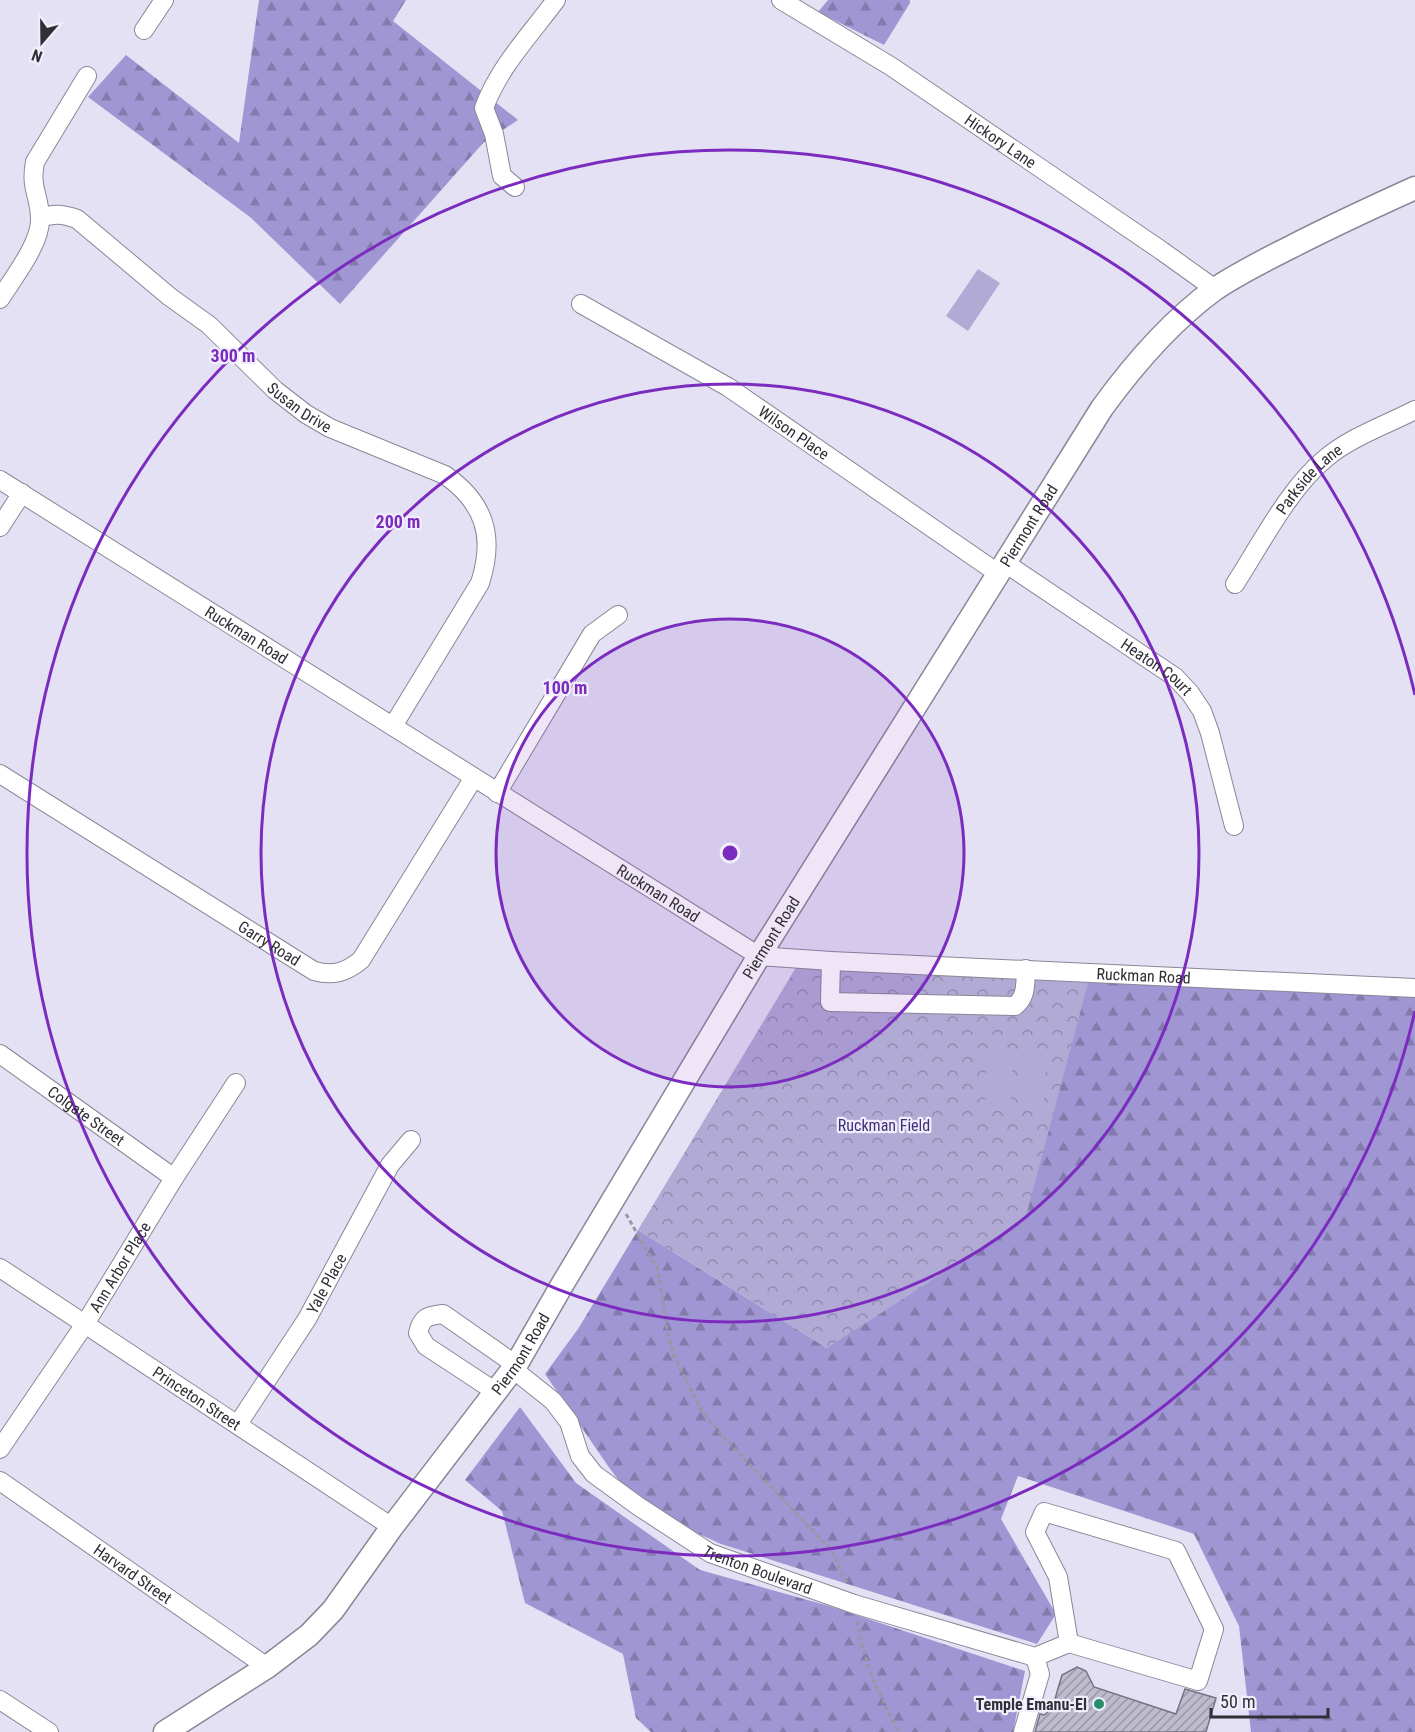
<svg xmlns="http://www.w3.org/2000/svg" width="1415" height="1732" viewBox="0 0 1415 1732" font-family="'Roboto Condensed',sans-serif">
<style>
.forest{fill:url(#forest-firs)}
.park{fill:url(#park-crowns)}
.pitch{fill:#b0aad5}
.building{fill:url(#building-hatch);stroke:#757383;stroke-width:1.5}
.lines{fill:none;stroke-linecap:round;stroke-linejoin:round}
.minor-casing{stroke:#898797;stroke-width:20}
.major-casing{stroke:#898797;stroke-width:25}
.path{stroke:#9997a4;stroke-width:3;stroke-dasharray:4.5 3;stroke-linecap:butt}
.minor{stroke:#fff;stroke-width:18}
.major{stroke:#fff;stroke-width:22}
.ring{fill:none;stroke:#7b2cbf;stroke-width:3}
.poi-dot{fill:#288e6a;stroke:#f0eefd;stroke-width:2}
.labels{text-anchor:middle;dominant-baseline:central;stroke-width:4.5;stroke-linejoin:round;paint-order:stroke}
.street-label{font-size:16px;fill:#302f36;stroke:#f0eefd}
.park-label{font-size:16px;fill:#412e76;stroke:#f0eefd}
.poi-label{font-size:16px;font-weight:bold;fill:#302f36;stroke:#f0eefd;text-anchor:end}
.centre{fill:#7b2cbf;stroke:#f0eefd;stroke-width:3}
.ring-label{font-size:18px;text-anchor:middle;font-weight:bold;fill:#7b2cbf;stroke:#f0eefd;stroke-width:4.5;stroke-linejoin:round;paint-order:stroke}
</style>
<defs>
<pattern id="forest-firs" width="22" height="20" patternUnits="userSpaceOnUse" patternTransform="scale(1.5)"><rect width="22" height="20" fill="#a096d3"/><path d="M5 1l3.5 6h-7zM16 11l3.5 6h-7z" fill="#837bac"/></pattern>
<pattern id="park-crowns" width="20" height="18" patternUnits="userSpaceOnUse" patternTransform="scale(1.5)"><rect width="20" height="18" fill="#b0aad5"/><path d="M2 6a3 3 0 1 1 6 0M12 15a3 3 0 1 1 6 0" fill="none" stroke="#908bae"/></pattern>
<pattern id="building-hatch" width="6" height="6" patternUnits="userSpaceOnUse" patternTransform="scale(1.5)"><rect width="6" height="6" fill="#bdbbcc"/><path d="M-1 1l2-2M0 6l6-6M5 7l2-2" fill="none" stroke="#9a98a6"/></pattern>
</defs>
<rect width="100%" height="100%" fill="#e3e1f3"/>
<path class="forest" d="M259,0h147l-13,21 125,99 -34,22 -144,162 -90,-87 -162,-120 38,-42 113,88z
M828,0h82v3l-26,42 -66,-33z
M1090,976l325,12v744h-164l-12,-106 -45,-92 -176,-58 -17,43 55,95 -19,30 -316,-100 -83,-38 -30,-40 -63,-92 33,-45 60,-99 189,118z
M520,1407l56,76 124,87 129,36 196,65 -12,61h-362l-15,-14 -13,-64 -98,-51 -23,-92 -37,-31z"/>
<path class="park" d="M798,964l292,12 -65,244 -198,128 -189,-118z"/>
<path class="pitch" d="M978,269l22,14 -32,48 -22,-15z
M987,1049l26,1 -2,56 -26,-1z
M1020,1050h26l-2,57 -25,-1z"/>
<path class="building" d="M1077,1667l9,4 8,16 82,27 9,-25 31,9 -10,34h-171l5,-18 4,1 8,-6 10,-34z"/>
<g class="lines">
<g class="minor-casing">
<g id="minor">
<path id="s1" d="M781,0l111,67 270,184 53,38"/>
<path d="M144,30l20,-30"/>
<path d="M515,187l-13,-11 -8,-42 -10,-26c15,-41 46,-73 72,-108"/>
<path id="s2" d="M40,218c14,-5 23,-4 37,1l93,78 39,28 66,65 31,24 24,14 115,47c40,28 50,62 35,108l-87,143"/>
<path d="M0,299c13,-21 42,-57 40,-82 -1,-23 -10,-29 -5,-55l52,-86"/>
<path id="s3" d="M581,304l147,83 271,187"/>
<path id="s4" d="M0,480l759,476 72,5 584,27"/>
<path d="M0,527l22,-34"/>
<path id="s5" d="M1005,563l170,114 15,16 12,18 8,22 24,93"/>
<path id="s6" d="M1235,584c26,-40 54,-96 91,-126 25,-21 60,-33 89,-48"/>
<path id="s7" d="M0,774l314,197c19,5 31,2 47,-11l112,-181"/>
<path d="M497,793l95,-159 26,-19"/>
<path d="M831,961l-1,41 185,4c12,-10 10,-22 11,-37"/>
<path id="s8" d="M0,1054l174,124"/>
<path id="s9" d="M0,1268l392,259"/>
<path id="s10" d="M513,1369l40,32 16,21 11,34 14,18 44,32 72,47 144,51 181,53 34,-14"/>
<path d="M496,1392l-70,-46 -8,-13c4,-17 10,-17 25,-19l73,51"/>
<path id="s11" d="M238,1424l69,-105 83,-154 21,-25"/>
<path id="s12" d="M0,1449l85,-125 89,-146 62,-95"/>
<path id="s13" d="M0,1481l267,186"/>
<path d="M1044,1512l132,39 38,78 -16,52 -129,-38 -11,-66 -23,-45z"/>
<path d="M0,1700l49,32"/>
<path d="M1023,1732l17,-58 -5,-17"/>
</g>
</g>
<g class="major-casing">
<g id="major">
<path id="s14" d="M165,1732l102,-65 42,-32 24,-25 59,-83 124,-162 46,-80 197,-329 343,-548c32,-44 69,-87 113,-119 24,-16 50,-29 76,-42 41,-21 82,-40 124,-59"/>
</g>
</g>
<path class="path" d="M626,1214l32,56 10,64 6,22 29,57 14,17 114,120 16,33
M857,1621l5,24 9,30 27,57"/>
<use href="#minor" class="minor"/>
<use href="#major" class="major"/>
</g>
<circle cx="730" cy="853" r="234" fill="#7b2cbf" fill-opacity=".12"/>
<g class="ring">
<circle cx="730" cy="853" r="234"/>
<circle cx="730" cy="853" r="469"/>
<path d="M1415 1011A703 703 0 1 1 1415 695"/>
</g>
<circle class="poi-dot" cx="1099" cy="1704" r="6"/>
<g class="labels">
<g class="street-label">
<text stroke="none"><textPath href="#s1" startOffset="261">Hickory Lane</textPath></text>
<text stroke="none"><textPath href="#s2" startOffset="330">Susan Drive</textPath></text>
<text stroke="none"><textPath href="#s3" startOffset="249">Wilson Place</textPath></text>
<text stroke="none"><textPath href="#s6" startOffset="129">Parkside Lane</textPath></text>
<text stroke="none"><textPath href="#s14" startOffset="1498">Piermont Road</textPath></text>
<text stroke="none"><textPath href="#s4" startOffset="291">Ruckman Road</textPath></text>
<text stroke="none"><textPath href="#s5" startOffset="184">Heaton Court</textPath></text>
<text stroke="none"><textPath href="#s4" startOffset="777">Ruckman Road</textPath></text>
<text stroke="none"><textPath href="#s14" startOffset="1012">Piermont Road</textPath></text>
<text stroke="none"><textPath href="#s7" startOffset="318">Garry Road</textPath></text>
<text stroke="none"><textPath href="#s4" startOffset="1281">Ruckman Road</textPath></text>
<text stroke="none"><textPath href="#s8" startOffset="106">Colgate Street</textPath></text>
<text stroke="none"><textPath href="#s12" startOffset="218">Ann Arbor Place</textPath></text>
<text stroke="none"><textPath href="#s11" startOffset="166">Yale Place</textPath></text>
<text stroke="none"><textPath href="#s14" startOffset="526">Piermont Road</textPath></text>
<text stroke="none"><textPath href="#s9" startOffset="236">Princeton Street</textPath></text>
<text stroke="none"><textPath href="#s10" startOffset="327">Trenton Boulevard</textPath></text>
<text stroke="none"><textPath href="#s13" startOffset="162">Harvard Street</textPath></text>
</g>
<g class="park-label">
<text x="884" y="1125">Ruckman Field</text>
</g>
<g class="poi-label">
<text x="1087" y="1704">Temple Emanu-El</text>
</g>
</g>
<circle cx="730" cy="853" r="9" class="centre"/>
<g class="ring-label">
<text x="233" y="362">300 m</text>
<text x="398" y="528">200 m</text>
<text x="565" y="694">100 m</text>
</g>
<g transform="translate(42 42) rotate(200)" stroke="#f0eefd" stroke-width="4.5" paint-order="stroke">
<path d="M0-4.5L10 22L0 15L-10 22Z" fill="#302f36"/>
<text y="-9" font-size="16" font-weight="bold" text-anchor="middle" fill="#302f36">N</text>
</g>
<path d="M1211 1708v9h117v-9" fill="none" stroke="#302f36" stroke-width="3"/>
<text x="1220" y="1708" font-size="18" fill="#302f36" stroke="#f0eefd" stroke-width="4.5" paint-order="stroke">50 m</text>
</svg>
